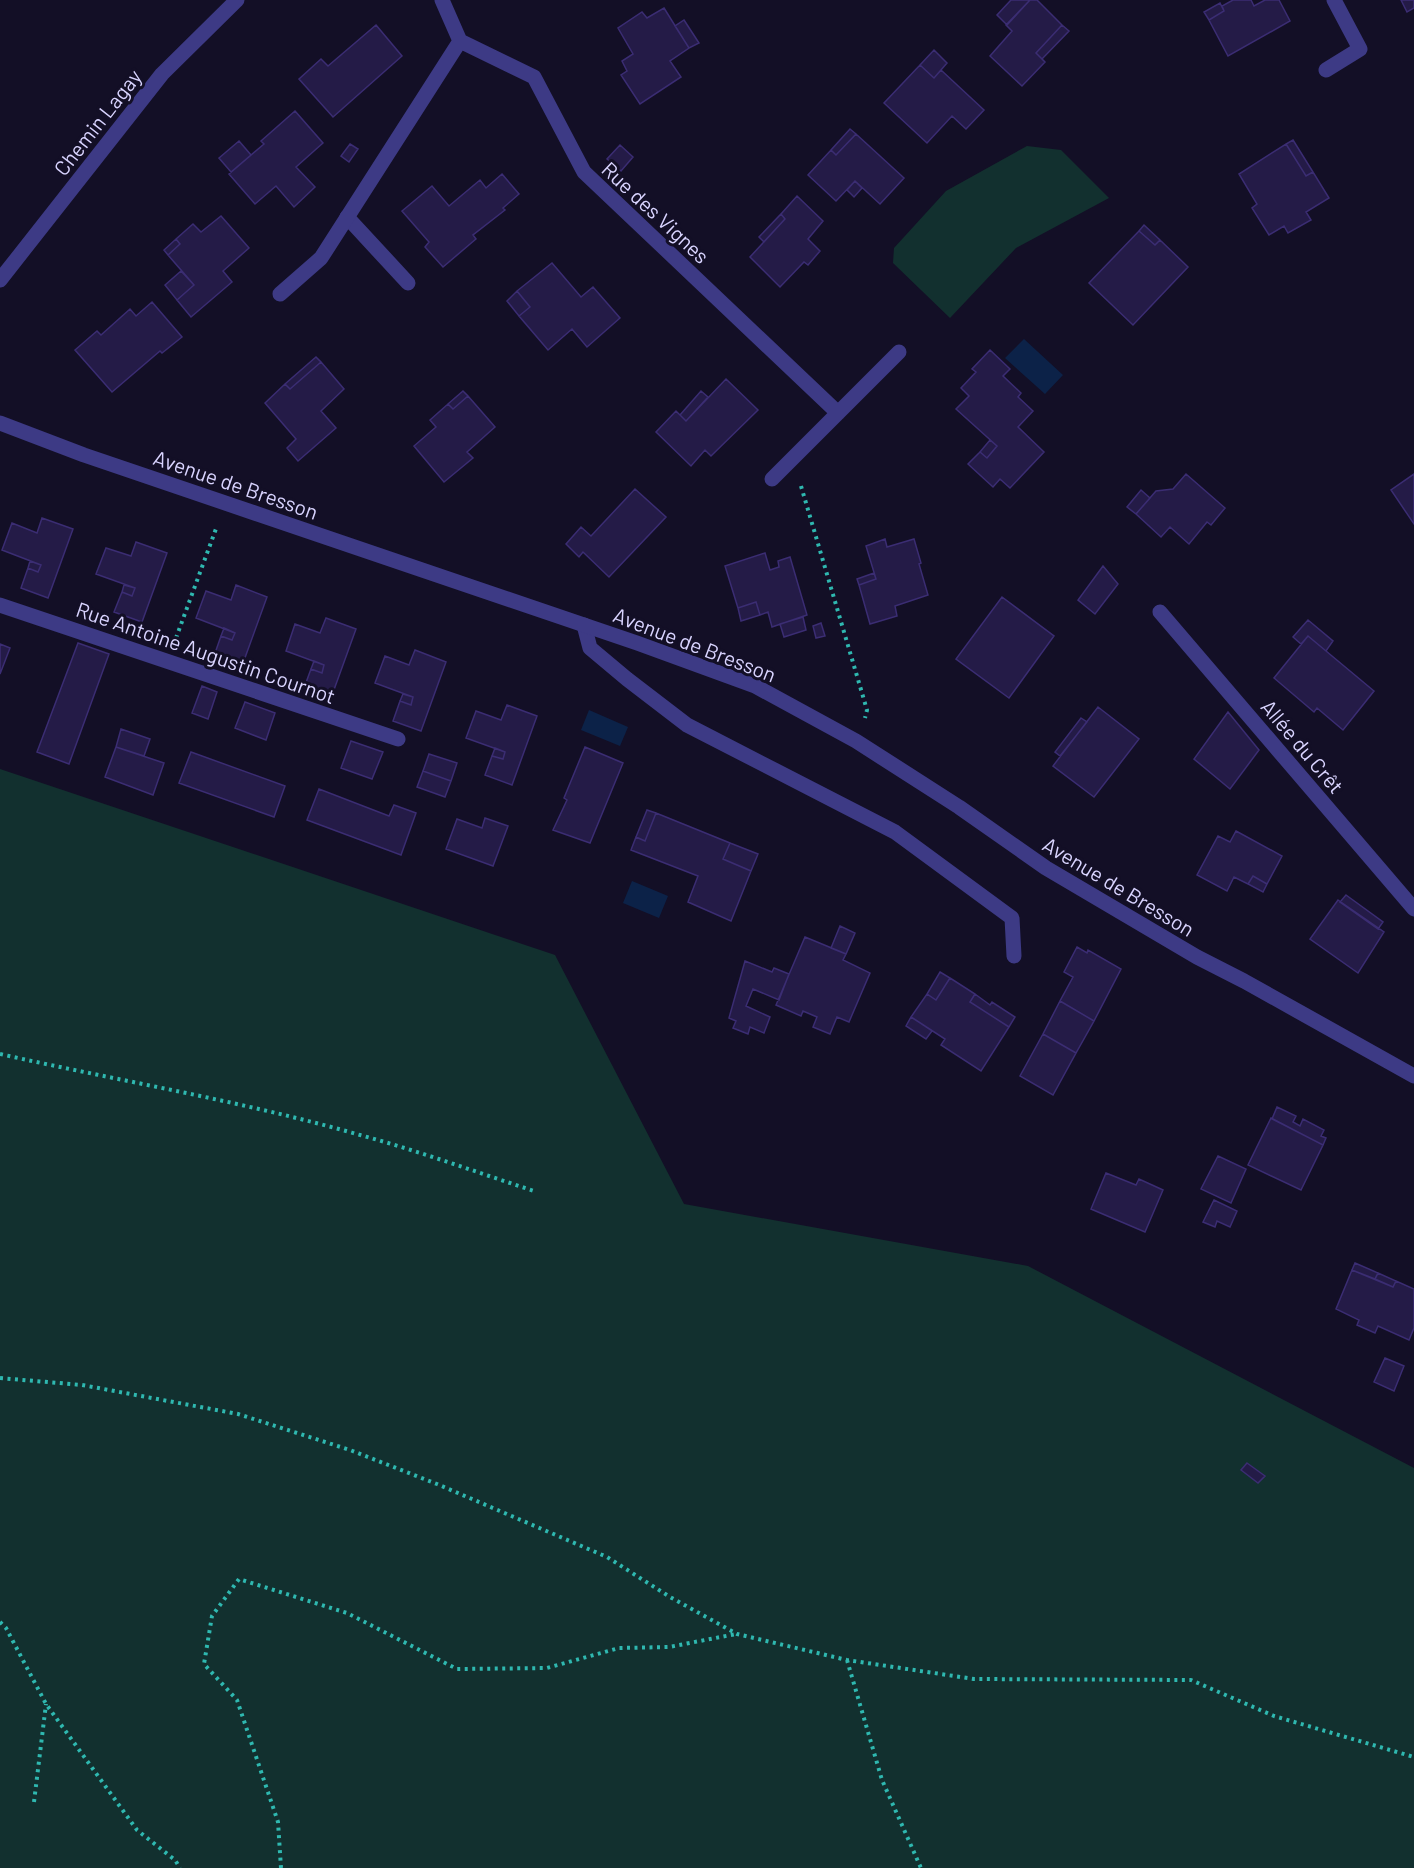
<svg xmlns="http://www.w3.org/2000/svg" width="1414" height="1868" viewBox="0 0 1414 1868" font-family="Barlow,sans-serif">
<style>
.green{fill:#12302f}
.water{fill:#0c2248}
.building{fill:#241b47;stroke:#3b2d73;stroke-width:1.5}
.lines{fill:none;stroke-linecap:round;stroke-linejoin:round}
.path{stroke:#2fb8b0;stroke-width:4;stroke-dasharray:3 4.5;stroke-linecap:butt}
.service{stroke:#3d3a85;stroke-width:15}
.minor{stroke:#3d3a85;stroke-width:15}
.tertiary{stroke:#3d3a85;stroke-width:15}
.labels{text-anchor:middle;dominant-baseline:central;stroke-width:6;stroke-linejoin:round;paint-order:stroke}
.street-label{font-size:21px;fill:#d9d4ff;stroke:#130f26}
</style>
<rect width="100%" height="100%" fill="#130f26"/>
<path class="green" d="M1027,146l34,4 48,48 -93,50 -66,70 -57,-55 1,-15 52,-57z
M0,769l555,186 129,249 344,62 386,202v400h-1414z"/>
<path class="water" d="M1024,339l39,36 -18,19 -40,-36z
M589,710l39,17 -8,19 -39,-16z
M632,881l36,15 -9,22 -36,-15z"/>
<path class="building" d="M1011,0h19l-23,25 -10,-10z
M1030,0h7l25,25 -26,28 9,9 -23,24 -32,-30 22,-25 -6,-6z
M1233,0h18l3,6 11,-6h14l11,21 -62,35 -19,-36 15,-9 -2,-5z
M1401,0h13v8l-7,4z
M1220,3l4,8 -15,9 -5,-8z
M664,8l25,40 -19,13 11,16 -41,27 -19,-29 6,-4 -5,-10 11,-7 -15,-26 24,-16 5,6z
M684,20l15,23 -10,5 -14,-22z
M376,25l26,31 -69,61 -34,-38 22,-20 7,7z
M1062,25l7,6 -27,28 -6,-6z
M934,50l13,13 -13,15 -14,-13z
M920,65l14,13 7,-8 43,40 -18,19 -14,-13 -25,27 -43,-40z
M295,111l28,32 -27,24 19,20 -21,20 -18,-21 -21,18 -26,-30 35,-30 -3,-3z
M850,129l6,5 -20,21 -5,-5z
M856,134l48,44 -24,26 -25,-23 -19,20 -28,-26 23,-25 5,5z
M1293,140l20,32 -7,4 -20,-32z
M239,141l12,14 -20,17 -12,-14z
M350,144l8,5 -9,13 -8,-6z
M1286,144l20,32 7,-4 16,26 -23,14 5,8 -23,13 -4,-7 -15,9 -17,-27 5,-4 -18,-30z
M620,145l13,12 -12,14 -14,-12z
M502,174l17,20 -16,14 2,2 -32,25 3,4 -33,28 -18,-20 4,-5 -27,-31 30,-25 17,20 31,-26 6,8z
M855,181l7,7 -8,9 -7,-7z
M797,196l26,25 -15,18 12,12 -12,14 -4,-3 -24,25 -30,-30 35,-38 -4,-5z
M781,214l4,5 -21,23 -5,-5z
M221,216l28,32 -26,23 9,11 -41,35 -14,-17 17,-15 -26,-30 12,-11 -4,-5 17,-15 8,8z
M1144,225l16,15 -5,5 -16,-14z
M1139,231l16,14 5,-5 28,27 -55,58 -44,-42z
M176,239l4,5 -12,11 -4,-5z
M552,263l29,34 12,-10 27,31 -33,29 -15,-18 -24,21 -29,-34 11,-9 -13,-16z
M181,271l13,14 -17,15 -12,-15z
M517,291l13,16 -11,9 -12,-15z
M152,302l30,35 -20,16 -2,-2 -48,41 -37,-42 22,-19 4,4 29,-26 6,7z
M990,350l20,19 -7,7 18,17 -3,4 15,14 -15,16 26,25 -34,36 -10,-9 -7,8 -25,-23 12,-12 7,6 10,-12 -41,-37 13,-13 -8,-8 15,-16 -4,-3z
M316,357l5,5 -31,27 -5,-5z
M321,362l23,27 -23,22 15,17 -38,33 -11,-13 9,-9 -31,-36 20,-19 5,5z
M726,379l32,31 -47,46 -6,-6 -14,16 -35,-34 20,-21 10,10z
M463,391l5,5 -15,13 -5,-5z
M701,391l7,6 -22,24 -6,-6z
M468,396l27,31 -28,25 6,6 -29,24 -30,-36 22,-19 -6,-7 18,-16 5,5z
M990,440l7,6 -10,12 -7,-6z
M1186,474l39,34 -14,17 -4,-3 -18,22 -19,-17 -9,10 -25,-23 20,-23 17,-2z
M1414,474v50l-23,-34z
M635,489l31,28 -57,60 -26,-25 -4,5 -13,-13 15,-17 10,9z
M1141,490l9,8 -14,16 -9,-7z
M42,518l31,11 -25,69 -27,-10 7,-20 10,4 3,-7 -39,-15 10,-27 25,10z
M885,539l2,8 27,-8 7,24 -2,1 9,31 -33,11 2,10 -27,8 -11,-39 17,-6 -10,-33z
M136,542l31,11 -25,69 -28,-10 8,-20 10,4 3,-8 -39,-14 10,-26 25,8z
M765,553l5,17 9,-3 -1,-6 12,-4 17,58 -35,12 -4,-15 -8,3 -4,-13 -18,6 -13,-42z
M30,561l11,4 -3,7 -10,-4z
M1103,566l15,18 -23,30 -17,-14z
M874,573l2,6 -17,6 -2,-6z
M124,585l11,3 -3,8 -10,-4z
M236,585l31,12 -25,69 -28,-10 7,-20 11,4 3,-7 -39,-15 10,-27 25,9z
M1002,597l52,39 -45,62 -53,-39z
M756,602l4,13 -19,6 -3,-13z
M803,617l3,13 -22,7 -4,-13z
M326,618l30,11 -25,69 -27,-10 7,-19 11,4 2,-8 -38,-14 9,-27 25,9z
M1308,620l25,21 -7,10 -18,-15 -7,8 -8,-7z
M821,623l4,13 -9,2 -3,-12z
M224,628l11,5 -3,7 -11,-4z
M1308,636l66,55 -31,39 -26,-22 -3,4 -40,-34z
M78,643l31,11 -40,110 -32,-12z
M0,644l10,4 -10,26z
M415,650l31,12 -25,69 -28,-10 7,-20 11,4 2,-8 -38,-14 10,-27 24,9z
M314,661l10,4 -2,8 -11,-4z
M202,686l15,6 -9,27 -16,-6z
M403,694l10,3 -2,8 -11,-4z
M245,702l30,11 -9,27 -31,-12z
M507,705l30,11 -25,69 -27,-10 7,-19 11,3 2,-7 -39,-14 10,-27 25,9z
M1098,707l41,32 -45,58 -41,-31z
M1228,712l31,38 -29,39 -36,-30z
M1081,718l6,4 -27,34 -5,-4z
M121,729l29,10 -6,17 -28,-9z
M351,741l32,11 -11,27 -31,-11z
M116,747l48,16 -11,32 -48,-18z
M585,747l38,16 -33,80 -37,-13 14,-30 -3,-2z
M495,748l10,4 -2,7 -11,-3z
M191,752l94,34 -11,31 -95,-34z
M429,754l28,9 -6,18 -28,-10z
M423,771l28,10 -6,16 -28,-10z
M319,789l70,27 5,-11 22,8 -15,42 -94,-35z
M647,810l9,3 -11,28 -9,-4z
M656,813l74,30 -7,16 28,12 -20,50 -43,-19 10,-26 -67,-26 5,-13 9,4z
M485,818l23,8 -15,40 -47,-17 11,-30 25,9z
M1236,831l46,25 -15,28 -14,-8 -5,8 -14,-7 -7,14 -30,-16 21,-39 12,6z
M730,843l28,11 -7,17 -28,-12z
M1253,876l14,8 -4,8 -15,-8z
M1346,895l37,27 -5,7 -38,-27z
M1338,900l46,32 -26,41 -48,-34z
M840,926l15,7 -9,21 -15,-6z
M805,937l41,17 -3,6 27,13 -21,49 -12,-5 -7,17 -17,-7 4,-10 -14,-6 -2,5 -25,-11z
M1077,947l10,6 1,-3 33,19 -27,52 -34,-20 13,-24 -9,-5z
M745,961l27,11 2,-4 15,6 -10,26 -26,-11 -7,17 24,11 -6,16 -14,-6 -2,7 -15,-6 3,-7 -7,-3z
M940,972l10,6 -14,22 -9,-6z
M950,978l25,16 -5,8 39,25 -28,44 -40,-26 4,-6 -34,-22 16,-23 9,6z
M975,994l15,11 2,-3 23,15 -6,10 -39,-25z
M1060,1001l34,20 -18,32 -33,-19z
M911,1017l21,14 -6,8 -20,-13z
M1043,1034l33,19 -23,42 -33,-19z
M1277,1107l19,9 -3,6 7,4 3,-7 21,11 -3,6 5,2 -3,7 -51,-26z
M1271,1118l52,27 -22,45 -53,-25z
M1218,1156l28,13 -15,34 -30,-14z
M1106,1173l30,12 3,-6 24,11 -18,42 -54,-23z
M1214,1200l23,11 -7,16 -13,-6 -2,6 -12,-5z
M1355,1263l23,10 -3,6 -23,-9z
M1352,1270l41,17 3,-6 18,8v39l-5,12 -31,-14 -3,7 -18,-8 2,-5 -23,-11z
M1378,1273l18,8 -3,6 -18,-8z
M1385,1358l19,8 -10,25 -20,-9z
M1247,1463l18,13 -7,7 -17,-13z"/>
<g class="lines">
<path class="path" d="M801,486l66,224 -2,8
M176,638l41,-112
M0,1054c120,27 242,47 360,81 59,16 116,37 174,56
M0,1378l82,7 156,29 112,36 87,34 170,73 63,40 67,37 110,26 127,19 217,1 83,36 140,41
M0,1622l6,6 40,76 91,126 38,30 5,8
M847,1660l35,120 39,88
M34,1802l12,-98
M281,1868l-3,-46 -41,-122 -33,-36 8,-48 27,-37 108,34 110,56 90,-1 72,-20 50,-1 67,-13"/>
<path class="service" d="M347,217l61,66
M584,625l6,23 37,31 60,46 208,107 117,86 2,38"/>
<path class="minor" d="M442,0l18,41 74,36 50,95 254,241
M1326,70l34,-21 -26,-49
M0,280l162,-206 75,-74
M280,294l41,-36 139,-217
M772,479l127,-127
M0,605l398,134
M1160,612l254,297"/>
<path class="tertiary" d="M0,423l84,32 553,188 118,43 101,55 103,66 87,61 151,89 47,24 170,95"/>
</g>
<g class="labels">
<g class="street-label">
<text transform="translate(97 122) rotate(-52)">Chemin Lagay</text>
<text transform="translate(656 212) rotate(43)">Rue des Vignes</text>
<text transform="translate(236 484) rotate(19)">Avenue de Bresson</text>
<text transform="translate(695 644) rotate(21)">Avenue de Bresson</text>
<text transform="translate(206 652) rotate(19)">Rue Antoine Augustin Cournot</text>
<text transform="translate(1303 746) rotate(50)">Allée du Crêt</text>
<text transform="translate(1119 886) rotate(31)">Avenue de Bresson</text>
</g>
</g>
</svg>
